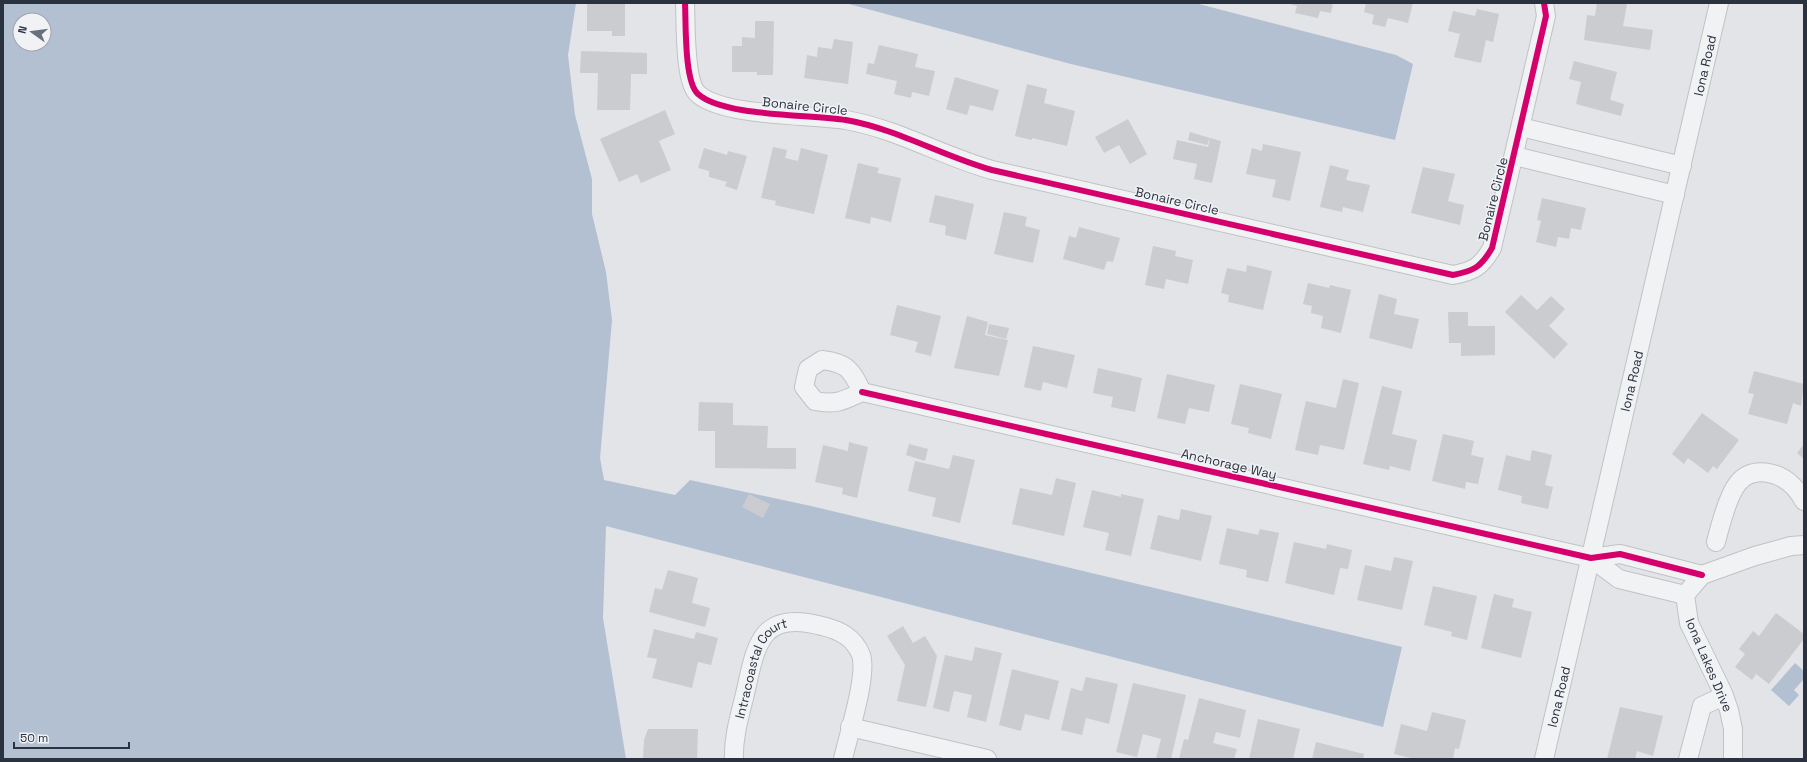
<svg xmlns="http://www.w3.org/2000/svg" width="1807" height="762" viewBox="0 0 1807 762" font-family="'Space Grotesk',sans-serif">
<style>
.water{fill:#b2c0d1;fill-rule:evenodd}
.building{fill:#cacccf}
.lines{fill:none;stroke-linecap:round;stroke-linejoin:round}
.minor-casing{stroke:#c0c2c5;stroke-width:20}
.minor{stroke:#f1f2f4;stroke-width:18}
.cycleway-casing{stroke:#f0f2f6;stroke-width:8}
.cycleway{stroke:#d6006c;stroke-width:6}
.labels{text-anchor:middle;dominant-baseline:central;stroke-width:3;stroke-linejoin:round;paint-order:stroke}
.street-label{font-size:13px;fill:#2a313f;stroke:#f0f2f6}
</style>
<rect width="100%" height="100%" fill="#e2e4e7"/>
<path class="water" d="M3,3h573l-8,52 7,60 17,64v35l14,58 6,48 -12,138 4,22 71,15 15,-15 121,26 591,141 -19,80 -777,-201 -3,92 23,141h-623zM20,20h24v24h-24z
M845,3h350l201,52 17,9 -18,76 -324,-76z
M1795,663l9,8v8l-10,11 5,5 -10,11 -18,-16z"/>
<path class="building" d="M587,3h38v33h-13v-5h-25z
M1286,3h47l-2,10 -11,-2 -2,7 -23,-5 2,-7z
M1366,3h47l-5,20 -20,-5 -3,9 -13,-3 2,-9 -10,-3z
M1597,3l30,1 -4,22 30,4 -3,20 -66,-10 3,-25 8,1z
M1477,9l22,5 -6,28 -7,-2 -5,23 -27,-6 6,-23 -12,-3 5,-20 22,5z
M755,21h19l-1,54h-16v-3h-25v-26h10v-9l13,1z
M834,39l19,3 -5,42 -44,-6 3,-23 10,2 1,-10 14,2z
M879,45l39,9 -3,13 20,4 -6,25 -17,-4 -1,6 -17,-4 3,-13 -31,-7 2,-11 6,1z
M581,51l66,2v21h-16l-1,36h-33l1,-37h-18z
M1574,61l43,11 -7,28 14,4 -3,12 -45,-12 5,-22 -12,-3z
M955,77l44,13 -6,21 -23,-6 -3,10 -21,-6z
M1027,84l20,5 -3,14 31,8 -8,35 -35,-8v2l-17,-4z
M665,110l10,24 -16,7 12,29 -30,13 -4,-9 -18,8 -19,-43z
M1128,119l19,35 -17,10 -11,-19 -15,8 -9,-16z
M1190,132l20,6 -3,7 -19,-5z
M1210,138l11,3 -9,42 -18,-4 3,-15 -24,-5 4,-19 31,7z
M1263,144l38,8 -11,49 -18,-4 4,-17 -30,-6 6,-26 10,3z
M773,147l14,3 -2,8 13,3 3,-13 27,7 -14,59 -39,-9 1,-4 -15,-3z
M704,148l23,7 1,-4 19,5 -10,34 -12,-4 2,-4 -18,-5v-6l-11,-3z
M858,163l21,5 -2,5 24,5 -10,44 -20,-5 -1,7 -25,-6z
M1330,165l19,5 -3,10 24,5 -7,27 -20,-5 -1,5 -22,-5z
M1423,167l32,7 -7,27 16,4 -4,20 -49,-12z
M935,195l39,9 -8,36 -21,-5 1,-9 -17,-4z
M1542,198l44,10 -5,22 -10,-2 -2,11 -11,-2 -2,10 -20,-5 5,-21 -4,-1z
M1004,212l23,5 -2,9 15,4 -7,33 -39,-9z
M1079,227l41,11 -7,24 -6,-1 -3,9 -41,-11 6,-23 7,2z
M1153,246l23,5 -1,5 18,4 -5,24 -22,-5 -2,10 -19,-4z
M1247,265l25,6 -9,39 -35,-8 1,-7 -8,-2 6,-25 19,4z
M1308,283l21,5 1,-3 21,5 -10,43 -20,-5 2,-12 -12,-3 1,-7 -9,-2z
M1379,294l18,5 -3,15 25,5 -7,30 -43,-11z
M1521,295l16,15 14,-14 14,13 -16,17 19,18 -14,15 -49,-47z
M897,305l44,11 -10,40 -16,-4 3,-10 -28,-7z
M1448,312h20v14h27v29l-34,1v-13h-12z
M967,316l21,6 -3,13 23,5 -9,36 -45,-8z
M989,324l20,4 -3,11 -19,-5z
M1033,346l42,9 -8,33 -24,-6 -2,9 -17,-4z
M1098,368l44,10 -7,34 -24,-5 2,-10 -20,-4z
M1754,371l50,13 -3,22 -8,-3 -6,21 -39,-10 6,-20 -6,-1z
M1167,374l48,11 -6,27 -20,-4 -4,16 -28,-6z
M1343,379l16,4 -15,67 -24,-5 -2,10 -23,-5 11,-49 30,7z
M1240,384l42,10 -11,45 -23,-6 1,-5 -18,-4z
M1382,386l20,5 -10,43 25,6 -7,31 -20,-5 -1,4 -26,-6z
M699,402l34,1v22l35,1 -1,22h29v21l-81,-1v-37h-17z
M1702,413l37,27 -22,29 -4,-3 -5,7 -20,-15 -4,6 -12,-10z
M1443,434l31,7 -3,14 13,3 -6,26 -12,-2 -1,7 -33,-8z
M849,442l19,5 -11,51 -15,-4 1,-6 -28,-6 8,-37 25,6z
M909,444l19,5 -3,12 -19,-6z
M1804,444v15l-7,-6z
M1532,450l20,5 -7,30 8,2 -5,22 -27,-6 1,-7 -24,-6 8,-35 24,6z
M953,455l22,5 -15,63 -28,-7 4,-18 -28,-7 7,-30 34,8z
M1056,478l20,5 -12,53 -52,-12 8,-36 32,7z
M1092,490l29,7v-3l23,5 -13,57 -26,-6 4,-17 -26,-6z
M749,494l21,10 -7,14 -21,-11z
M1181,509l31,7 -11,45 -51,-12 8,-34 21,5z
M1227,528l31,7 2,-6 19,4 -11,49 -22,-5 1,-7 -28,-6z
M1294,542l32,7 1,-5 25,6 -4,19 -8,-1 -6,27 -49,-12z
M1394,557l19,4 -11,49 -45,-10 8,-35 26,6z
M668,570l30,8 -6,25 18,5 -5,19 -56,-15 6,-24 7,2z
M1433,586l44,10 -10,44 -16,-4 1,-4 -28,-7z
M1494,594l20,5 -2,8 20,5 -11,46 -40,-10z
M1776,613l28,21v5l-35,45 -13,-10 -4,6 -17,-13 10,-13 -6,-5 14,-18 6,5z
M903,626l10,17 12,-7 12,20 -11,51 -29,-6 8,-36 -18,-29z
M654,629l40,10 2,-7 22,6 -7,27 -13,-3 -6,26 -40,-10 5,-19 -10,-2z
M975,647l27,6 -16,69 -19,-5 5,-22 -18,-4 -5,21 -16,-4 12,-53 27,6z
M1012,669l47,12 -10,39 -24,-6 -4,17 -22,-6z
M1086,677l32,7 -9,40 -23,-6 -4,17 -21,-5 10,-42 11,3z
M1133,683l53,12 -15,64h-15l5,-20 -18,-5 -6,23 -21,-5z
M1199,698l47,12 -6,28 -24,-6 -3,11 24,6 -3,10h-55l5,-20 4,1z
M1620,707l43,9 -10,40 -16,-5 -2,8h-28z
M1432,712l34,8 -7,29 -4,-1 -2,11h-38l-21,-5 7,-30 26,7z
M1258,719l42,10 -7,30h-44z
M648,729h50l-1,30 -54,-1 1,-18z
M1316,742l48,12 -1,5h-51z"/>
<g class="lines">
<g class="minor-casing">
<g id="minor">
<path d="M685,3c1,19 -1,79 13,91 26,23 112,20 148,26 51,9 96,36 146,50l461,105c21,-4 28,-8 39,-27l54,-232 -2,-13"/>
<path d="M1521,127l161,39"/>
<path d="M1515,156l160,39"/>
<path d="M822,360c25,3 29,9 40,32 -19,9 -26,13 -47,9l-11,-14 4,-18z"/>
<path d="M862,392l729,166 29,-4 82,21"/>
<path d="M1716,542c4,-16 12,-47 22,-59 14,-17 40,-12 55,3 4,4 8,10 11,15"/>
<path d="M1591,558l28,21 66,16"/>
<path d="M850,727l137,32"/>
<path id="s1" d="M734,759c-1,-22 6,-44 11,-65 11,-49 15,-85 77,-68 17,4 32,11 39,29 7,20 -13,81 -18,104"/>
<path id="s2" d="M1544,759l175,-756"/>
<path d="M1688,759l14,-53 22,-10"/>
<path d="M1733,759v-30l-4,-19 -6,-17 -34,-70 -4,-28 17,-20 53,-19 36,-10 13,-1"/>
</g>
</g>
<use href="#minor" class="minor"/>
<g class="cycleway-casing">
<path id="cycleway" d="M685,3c1,19 -1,79 13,91 26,23 112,20 148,26 51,9 96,36 146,50l461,105c21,-4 28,-8 39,-27l54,-232 -2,-13
M862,392l729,166 29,-4 82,21"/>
</g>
<use href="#cycleway" class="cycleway"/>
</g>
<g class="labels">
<g class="street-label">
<text stroke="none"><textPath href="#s2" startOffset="712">Iona Road</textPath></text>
<text transform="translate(805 106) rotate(6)">Bonaire Circle</text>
<text transform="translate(1493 199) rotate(-76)">Bonaire Circle</text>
<text transform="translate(1177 201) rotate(13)">Bonaire Circle</text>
<text stroke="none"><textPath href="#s2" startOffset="388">Iona Road</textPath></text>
<text transform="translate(1229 464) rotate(13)">Anchorage Way</text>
<text transform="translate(1709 665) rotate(67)">Iona Lakes Drive</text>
<text stroke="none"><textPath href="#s1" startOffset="98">Intracoastal Court</textPath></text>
<text stroke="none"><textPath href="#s2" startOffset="64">Iona Road</textPath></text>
</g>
</g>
<rect width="1807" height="762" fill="none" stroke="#2a313f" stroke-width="8"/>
<g transform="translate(32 32) rotate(284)"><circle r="19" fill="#f0f2f6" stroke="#a1a5ad"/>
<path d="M0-3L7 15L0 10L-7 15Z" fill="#6a707a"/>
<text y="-6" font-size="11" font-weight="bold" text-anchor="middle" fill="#2a313f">N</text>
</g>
<path d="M14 742v6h115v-6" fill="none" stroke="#2a313f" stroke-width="2"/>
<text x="20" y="742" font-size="12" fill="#2a313f" stroke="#f0f2f6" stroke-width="3" paint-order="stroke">50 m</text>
</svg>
